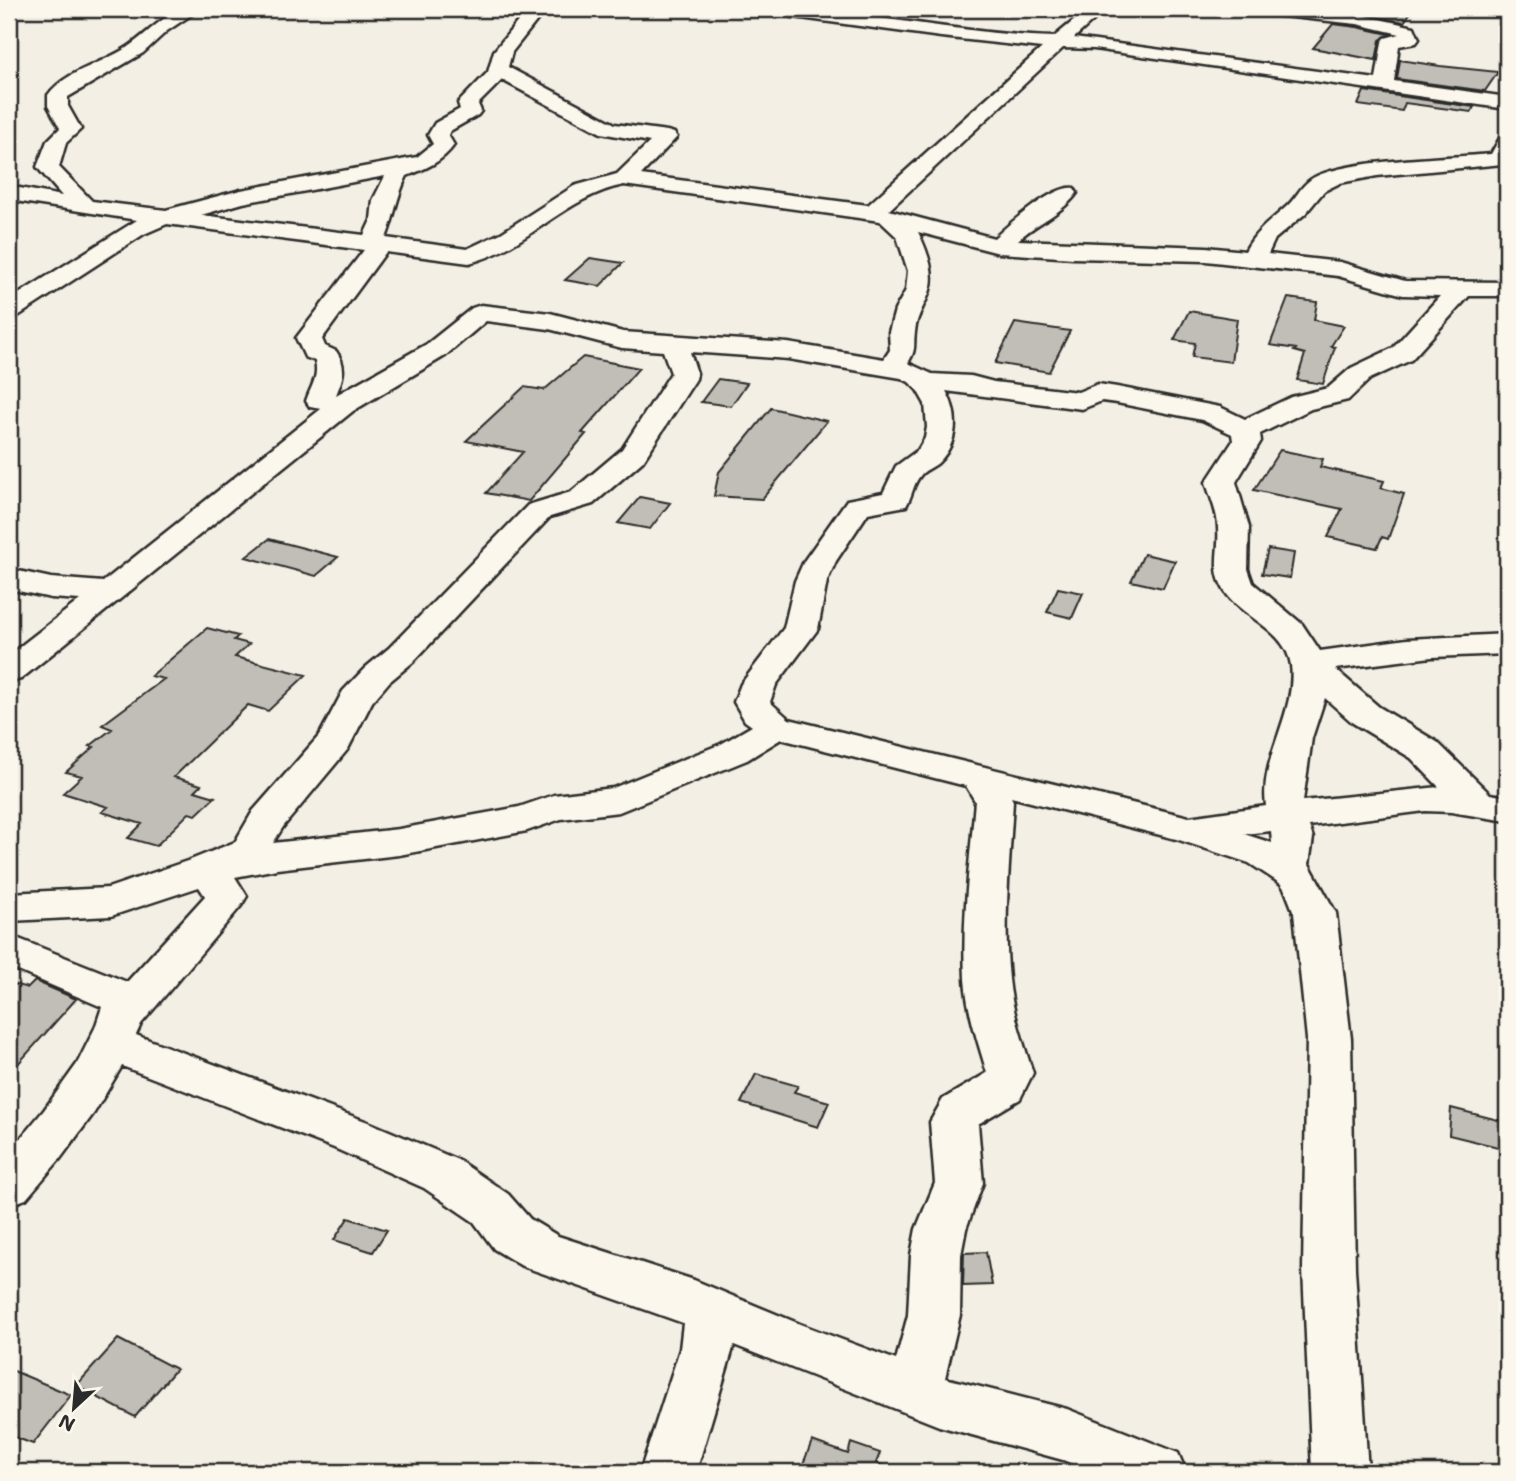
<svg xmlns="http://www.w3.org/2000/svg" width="1516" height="1481" viewBox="0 0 1516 1481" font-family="'Shantell Sans',sans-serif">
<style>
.building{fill:#c0beb6;stroke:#2b2b2b;stroke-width:2}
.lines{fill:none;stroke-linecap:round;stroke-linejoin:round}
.minor-casing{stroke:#2b2b2b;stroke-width:5}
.minor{fill:#fbf7ec;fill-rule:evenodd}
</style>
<rect width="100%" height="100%" fill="#f3efe4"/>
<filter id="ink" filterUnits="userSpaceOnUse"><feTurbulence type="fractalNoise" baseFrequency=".0143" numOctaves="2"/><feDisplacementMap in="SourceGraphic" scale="14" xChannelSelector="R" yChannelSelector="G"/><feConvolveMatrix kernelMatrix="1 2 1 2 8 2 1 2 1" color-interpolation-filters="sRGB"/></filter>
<g filter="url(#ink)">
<path class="building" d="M1345,9h68l-9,13 -60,-11z
M1333,24l24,3 32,7 -9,6 -4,20 -63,-12z
M1400,60l40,6 58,6 -13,19 -88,-12z
M1364,91l110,16 -3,5 -66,-9 -3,8 -44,-6z
M590,258l33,5 -23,23 -35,-6z
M1288,298l29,4 -3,18 30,6 -13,20 4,1 -12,37 -26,-4 8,-26 -11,-3 2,-2 -26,-4z
M1189,311l48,8 -6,43 -39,-5 3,-14 -21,-3z
M1015,323l55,8 -21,41 -54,-9z
M583,357l56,11 -57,65 4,1 -57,67 -43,-8 37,-41 -57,-11 58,-54 20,3z
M718,379l29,4 -16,23 -30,-4z
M771,408l56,13 -65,78 -48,-3 5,-24z
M1280,450l43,9 -3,8 64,14 -3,7 23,6 -16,45 -6,-2 -5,11 -49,-11 14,-28 -88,-19z
M640,497l30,6 -20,26 -32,-6z
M269,539l69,18 -22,19 -70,-19z
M1268,549l26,4 -4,25 -28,-4z
M1144,554l31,7 -12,27 -32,-7z
M1058,588l25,5 -11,25 -25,-6z
M207,628l31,8 -4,4 15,4 -14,13 71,18 -38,36 -20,-6 -74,72 27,8 -6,6 20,6 -19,18 -7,-2 -33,33 -28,-8 14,-14 -40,-12 6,-5 -45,-14 19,-17 -16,-4 28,-25 -4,-1 22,-17 -10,-4 62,-46 -13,-3z
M35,981l41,18 -67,75v-91l19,5z
M756,1074l42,12 -4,6 35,10 -11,25 -77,-24z
M1451,1108l51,13v27l-53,-13z
M348,1218l39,12 -14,22 -39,-12z
M986,1252l6,33 -29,1 1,-33z
M118,1339l58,30 -41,48 -59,-31z
M9,1369l62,26 -38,49 -24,-9z
M812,1441l36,13 3,-11 29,10 -4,10 14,5v4h-90z"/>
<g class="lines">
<g class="minor-casing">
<path id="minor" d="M179,9h21l-33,22 -24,22 -75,44v9l13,23 -15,14 -7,24 33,34 74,9 75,-20 176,-33 16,-13 -5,-9 7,-12 25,-14 -2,-6 30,-31 6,-21 34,-42h18l-34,43 -4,15 107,57 52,7 7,2 3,4 -36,38 227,30 174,-157 -101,-11 -170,-23 -8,-5c97,0 193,25 291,28l34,-28h18l-32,29 302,41 6,-37 3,-4 15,-4 -43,-10 -94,-10 -9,-5c55,-3 107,5 160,18l5,12 -3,4 -17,3 -5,35 113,16v12l-413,-60 -31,-1 -174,162 105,28c15,-14 61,-54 80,-50l3,5c-14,20 -41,30 -59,47l188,7 39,4c10,-19 24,-29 40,-43 10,-8 15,-21 25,-28 29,-21 142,-22 181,-26l9,-16 7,-2v27l-4,1 -126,12 -37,7 -16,8 -18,22 -31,26 -7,15 72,8 65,19 102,1v14h-38l-58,64 -41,19 -22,21 -37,9 -51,25 1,7 -25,41 13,45 -1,42 5,14 49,41 18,27 87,-12 100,-5v20l-75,3 -97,12 44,38 58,35 53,52 17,3v24l-56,-9 -26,-1 -116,15 4,12 -4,26 27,49 15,126 4,230 13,203h-56l-9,-203 4,-230 -13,-126 -9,-23 -4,-6 -32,-21 -73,-24 -165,-42 2,4c-3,59 -10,119 -4,178 3,32 14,63 24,94l-13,26 -42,25 5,59 -17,46 -5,26 -1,60 -15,63 122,31 111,44 8,19h-93l-30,-12 -124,-34 -205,-81 -38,127h-56l40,-123 3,-26 -161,-57 -28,-17 -20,-27 -50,-34 -90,-40 -212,-82 -28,47 -34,46 -34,40 -17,6v-53l35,-42 33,-46 18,-36 7,-21 -93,-40v-32l118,47 78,-86 -6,-9 -88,29 -102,5v-28l99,-5 85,-29 42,-17 18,-31 66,-75 24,-45 22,-23 24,-20 139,-143 43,-13 51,-43 49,-76 -8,-22 -41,-3 -73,-19 -63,-8 -41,35 -92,55 -332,268 -12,3v-27l71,-55 -29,-2 -42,-9v-20l42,9 52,4 218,-173 -11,-2 -4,-6c5,-15 13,-24 9,-40l-10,-4 -9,-19 68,-88 -197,-26 -23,10 -126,82 -9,2v-18l128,-80 -128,-20v-14l53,10 -25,-29 10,-26 13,-13 -12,-22v-11c19,-26 59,-32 84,-51 16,-12 29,-25 47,-35zM502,80l99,53 49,9 -33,32 -43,12 -73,47 -34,16 -81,-11c9,-22 10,-40 21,-62 18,-7 35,-14 47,-31l-6,-10 2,-4 28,-16 3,-4 -3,-7zM385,176l-12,24 -2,20 -7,15 -163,-20 42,-12zM624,185l256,36 17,16 11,34 -2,19 -11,20 -6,22 1,18 -6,9 -96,-16 -165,-11 -73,-19 -69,-8 -9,3 -45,36 -91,51c6,-16 12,-27 0,-44l-11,-5 -3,-7 64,-87 83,11c58,-14 96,-67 155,-78zM918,232l81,21 74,5 133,3 132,15 65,19 37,1 -47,52 -42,20 -23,20 -37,9 -46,22 -25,-12 -103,-20 -19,-3 -20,8 -84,-10 -23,-6 -39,-2 -24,-11c9,-15 5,-16 7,-31 1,-16 11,-28 15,-42 6,-18 -4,-42 -12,-58zM690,352l98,7 113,19 8,4 8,8 8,14 2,23 -2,11 -7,12 -22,16 -13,27 -36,7 -43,61 -9,20 -11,47 -43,56 -7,18 11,19 7,5 -31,18 -108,44 -59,7 -35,12 -120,22 -126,14 10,-16 65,-78 24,-47 17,-20 24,-20 137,-145 43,-13 50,-43 53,-82 1,-6zM946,391l136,18 20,-8 15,2 85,17 30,14 1,7 -27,41c4,15 12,31 12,46 2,21 -6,39 4,58 14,31 63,40 69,79 6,48 -32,93 -25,141l-77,11 -400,-98 -19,-17 6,-17 42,-56 9,-48 9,-20 32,-48 38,-7c6,-9 7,-22 14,-30 4,-6 12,-8 18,-13 21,-20 21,-49 8,-72zM1325,698l28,25 58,35 28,29 -136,14 9,-63zM781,739l185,47 9,15c-5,59 -13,118 -10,178 2,32 13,63 22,94l-44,26 -13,23 5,61 -19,46 -5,26 -3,60 -12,45 -96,-36 -106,-44 -136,-44 -28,-17 -22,-25 -50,-34 -90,-38 -232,-87 5,-11 100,-118 6,-10 -12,-19 42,-8 122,-14 128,-24 34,-12 58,-7 128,-52zM1271,831l1,12 -28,-9z"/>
</g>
<use href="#minor" class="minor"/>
</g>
</g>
<rect width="1516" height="1481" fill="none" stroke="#fbf7ec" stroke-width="35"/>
<rect x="18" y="18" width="1481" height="1446" fill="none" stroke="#2b2b2b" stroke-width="2.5" filter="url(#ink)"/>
<g transform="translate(74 1408) rotate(206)" stroke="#fbf7ec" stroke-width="5" paint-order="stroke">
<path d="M0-5L12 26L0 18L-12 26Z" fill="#2b2b2b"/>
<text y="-10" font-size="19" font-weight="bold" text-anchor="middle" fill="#2b2b2b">N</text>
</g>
</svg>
